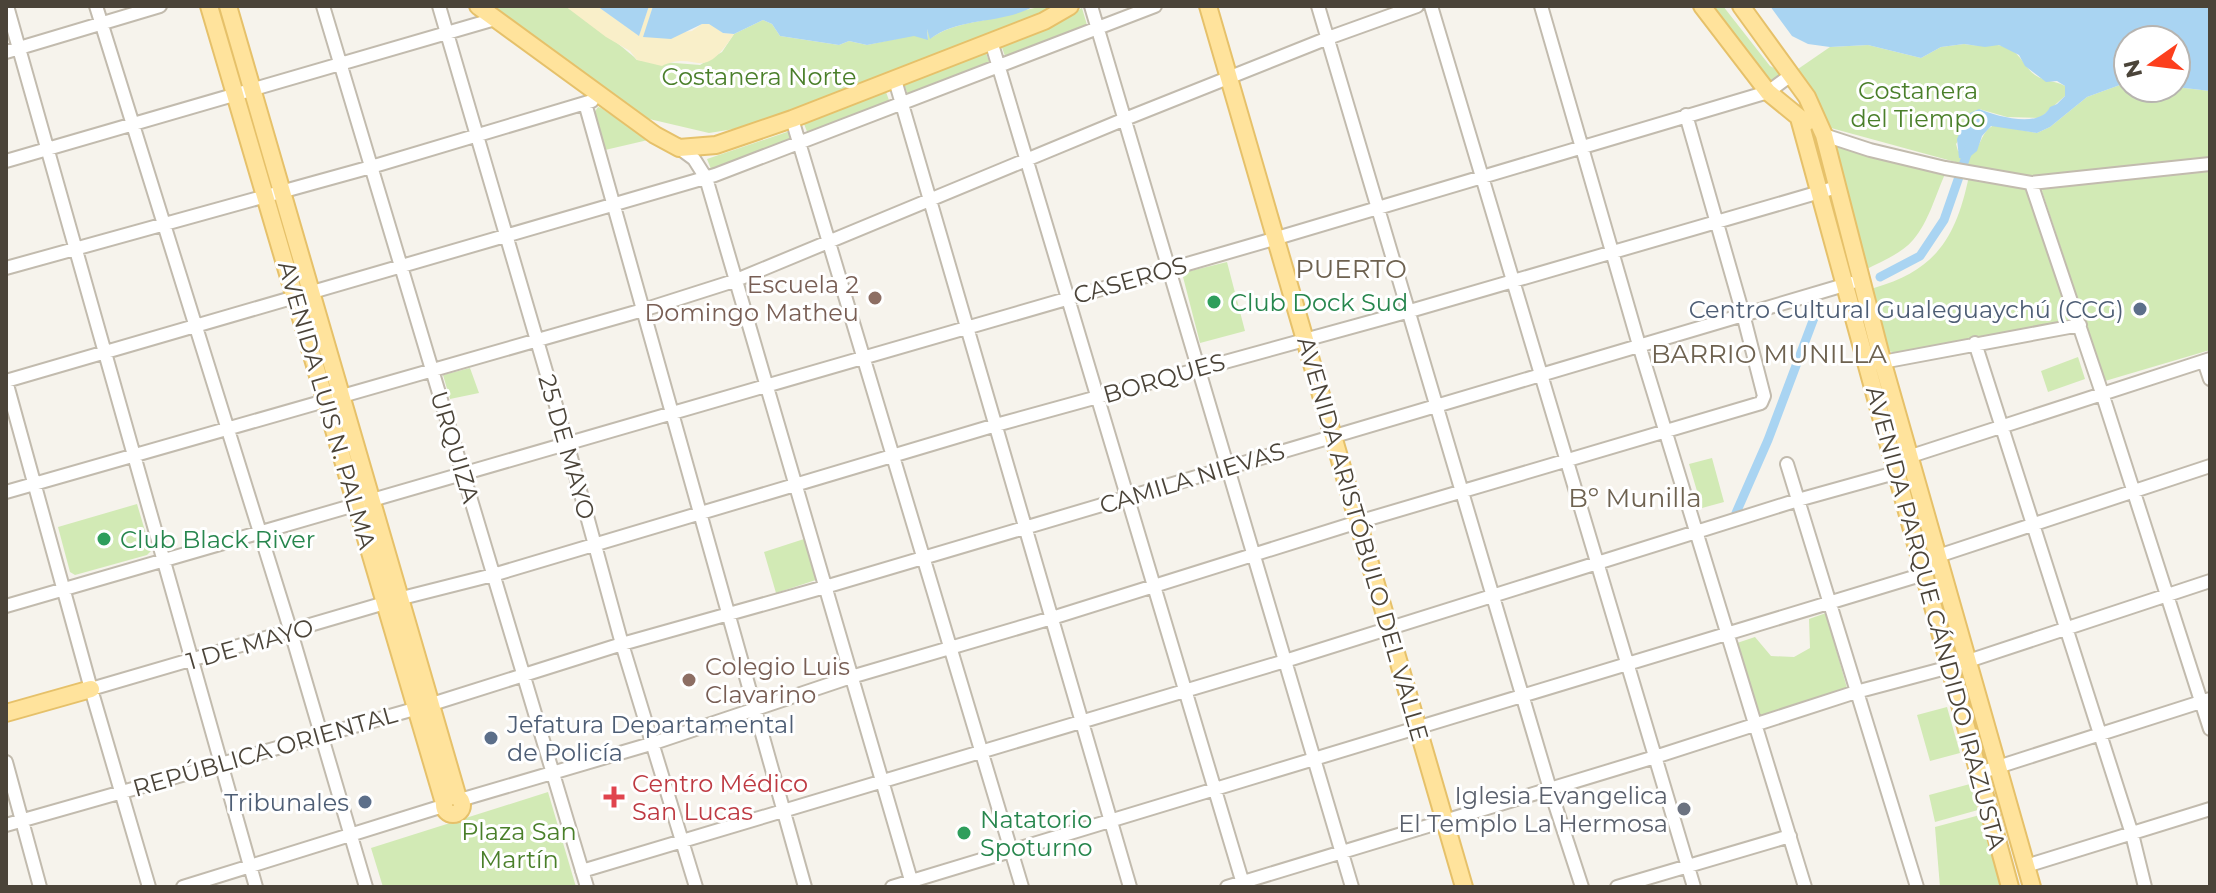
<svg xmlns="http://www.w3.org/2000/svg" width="2216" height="893" viewBox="0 0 2216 893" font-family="Montserrat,sans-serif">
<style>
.green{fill:#d2eab5}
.sand{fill:#f9efc9}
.water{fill:#a9d4f2}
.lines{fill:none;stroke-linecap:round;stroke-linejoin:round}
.canal{stroke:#a9d4f2;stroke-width:9}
.minor-casing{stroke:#c2bbae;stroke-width:16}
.major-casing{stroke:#e6c16a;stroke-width:20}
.minor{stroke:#fff;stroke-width:12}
.major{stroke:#ffe39c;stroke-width:16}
.education-dot{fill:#8d6e63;stroke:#fff;stroke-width:3}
.leisure-dot{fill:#2e9e5b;stroke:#fff;stroke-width:3}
.service-dot{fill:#5c6f8a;stroke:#fff;stroke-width:3}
.health-dot{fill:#e0444e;stroke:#fff;stroke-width:3}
.worship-dot{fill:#6b7280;stroke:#fff;stroke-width:3}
.labels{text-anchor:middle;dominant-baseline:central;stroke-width:6;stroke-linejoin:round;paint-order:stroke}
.park-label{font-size:24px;fill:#4a7f2a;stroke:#fff}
.street-label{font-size:24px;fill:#4b4439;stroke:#fff}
.education-label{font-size:24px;fill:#785e54;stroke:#fff;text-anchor:end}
.leisure-label{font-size:24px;fill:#27864d;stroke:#fff;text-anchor:start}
.service-label{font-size:24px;fill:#4e5e75;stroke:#fff;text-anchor:end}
.health-label{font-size:24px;fill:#be3a42;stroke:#fff;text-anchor:start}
.worship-label{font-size:24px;fill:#5b616d;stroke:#fff;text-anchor:end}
.neighbourhood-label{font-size:26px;fill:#6e6250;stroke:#fff}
</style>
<rect width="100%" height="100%" fill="#f6f3ec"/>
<path class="green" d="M488,6c14,0 67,-3 77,0 8,3 67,47 72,54l63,5 22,-13 12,-18 29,-14 9,4 8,12 59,9 10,-4 18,4 47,-10 14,4 -1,-10 4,9c17,-12 39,-15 59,-19 22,-3 40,-13 62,-13l-8,6 -261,102 -49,15 -25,4 -64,-15z
M1706,6h17l47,60 10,5v8l-11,5z
M1082,8l5,17 -82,31 -4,-11 52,-20z
M1964,44c13,3 28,-1 38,2 17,3 21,20 33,29 10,7 19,5 30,11v10l-25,22 -33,-1 -28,-8 -23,35 2,7 12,5c12,-9 10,-24 24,-31l43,8 13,-6 37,-30 41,-15v6l48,-1 34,4v68l-178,21 -62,-14 -139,-38 -33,-59 32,-22 38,-2 53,13 20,-11z
M986,53l4,11 -82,31 -4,-11z
M886,92l4,11 -82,31 -4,-10z
M598,107l3,1 47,32 -43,10 -11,-37z
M790,131l4,10 -83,28 -4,-10z
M1831,143l115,29c-10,21 -17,50 -33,68 -12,14 -31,21 -48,30z
M2210,168v182l-105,31 -63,-190 2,-5z
M1969,176l60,11 42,130 -4,4 -170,32 -9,-2 -4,-6 -13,-52 3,-5c62,-18 82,-50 95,-112z
M1227,262l18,69 -45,12 -18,-70z
M2078,357l7,22 -37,13 -7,-21z
M470,368l9,25 -29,6 -7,-24z
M1712,458l12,44 -22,6 -13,-44z
M137,504l14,47 -4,4 -72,20 -5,-3 -12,-45z
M804,539l12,41 -40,13 -12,-41z
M1826,613l21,75 -88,29 -22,-74 18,-6 16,19 23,1 16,-9 -1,-29z
M1947,707l13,46 -30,8 -13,-46z
M1970,784l8,26 -43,12 -6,-27z
M548,792l28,95h-193l-12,-39z
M1980,815l22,72h-62l-5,-60z"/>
<path class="sand" d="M565,6h32l42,29 10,-29h4l-9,31 48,-6 10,-7 7,-1 14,10 11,1c-34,52 -36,15 -72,32l-25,-6 -7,-9 -24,-14z"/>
<path class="water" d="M597,6h52l-10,30z
M653,6h381c-32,19 -74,10 -104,33l-3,-10 1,11 -14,-4 -47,9 -18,-4 -10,4 -59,-9 -8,-12 -9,-4 -29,14 -11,-1 -14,-9h-7l-31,15 -28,-2z
M1770,6h440v85l-34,-4v-47h-48v42l-41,15 -37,30 -13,6 -46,-7 -9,10 -5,15 -10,8 -8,-1 -2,-19 11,-25 11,-5c17,7 61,20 71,-2l7,-3 8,-8v-10l-8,-5 -11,1 -21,-16 -6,-11 -20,-10 -14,2 -21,-3 -23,3 -20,11 -53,-13 -38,2 -22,-3 -16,-8z"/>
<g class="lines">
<path class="canal" d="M1880,277l40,-21 24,-36 25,-72
M1736,513l32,-73 49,-130"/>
<g class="minor-casing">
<path id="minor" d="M7,6l249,881
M96,6l195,626 75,255
M323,6l264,881
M439,6l128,437 55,201 74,243
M1091,6l261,881
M1318,6l232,783 32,98
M1431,6l263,881
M1541,6l98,339 166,542
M991,41l253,846
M6,52l154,-46
M895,80l235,807
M585,103l220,784
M792,119l230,768
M1824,135l46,15 75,18 86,15 179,-19
M679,148l15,11 12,19 207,709
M6,161l489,-142
M2031,183l71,210 108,336
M6,268l365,-101 221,-66
M1975,343l157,491 13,53
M2204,361l6,18
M1877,363l203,-38
M6,381l709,-206 440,-169
M6,381l85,308 58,198
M1787,464l130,423
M6,492l637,-182 91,-29 391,-162 203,-81 89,-32
M6,606l1271,-368 491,-146 23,-17
M91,689l311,-91 91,-23 503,-150 414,-114 427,-124
M6,762l34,125
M1979,773l231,-74
M460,800l194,-57 197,-66 201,-59 306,-96 403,-119 3,-7 -21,-82 -57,-199
M6,825l426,-121 190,-60 203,-57 1026,-304
M2026,866l184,-57
M582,871l703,-210 513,-161 97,-27 13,-16 302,-98
M183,887l260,-81
M892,887l1032,-313 14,-18 272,-90
M1227,887l428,-130 201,-65 94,-25 260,-86
M1617,887l173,-51"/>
</g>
<g class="major-casing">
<path id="major" d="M209,6l235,797
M228,6l230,792
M478,6l177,129 24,13 37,-3 76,-26 252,-98 26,-15
M1208,6l256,881
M1702,6l66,86 38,31
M1741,6l66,91 17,38 58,225 150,527
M1799,118l211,769
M6,713l85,-24
M444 805a9 9 0 1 1 18 0a9 9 0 1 1-18 0Z"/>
</g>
<use href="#minor" class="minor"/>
<use href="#major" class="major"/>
</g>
<g class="education-dot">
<circle cx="875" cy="298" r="8"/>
<circle cx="689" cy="680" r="8"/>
</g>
<g class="leisure-dot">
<circle cx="1214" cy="302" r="8"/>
<circle cx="104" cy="539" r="8"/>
<circle cx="964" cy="833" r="8"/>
</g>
<g class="service-dot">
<circle cx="2140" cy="309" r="8"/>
<circle cx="491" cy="738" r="8"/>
<circle cx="365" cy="802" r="8"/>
</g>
<path class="health-dot" d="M610 785h8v8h8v8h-8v8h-8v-8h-8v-8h8z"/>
<circle class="worship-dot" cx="1684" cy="809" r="8"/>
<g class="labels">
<g class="park-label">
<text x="759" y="76">Costanera Norte</text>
<text x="1918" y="90">Costanera<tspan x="1918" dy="28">del Tiempo</tspan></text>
<text x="519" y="831">Plaza San<tspan x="519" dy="28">Martín</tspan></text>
</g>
<g class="street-label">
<text transform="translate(1130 280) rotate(-16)">CASEROS</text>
<text transform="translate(1164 378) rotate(-16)">BORQUES</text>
<text transform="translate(327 405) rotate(74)">AVENIDA LUIS N. PALMA</text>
<text transform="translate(455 447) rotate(73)">URQUIZA</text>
<text transform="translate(567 447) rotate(74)">25 DE MAYO</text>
<text transform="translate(1192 478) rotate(-17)">CAMILA NIEVAS</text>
<text transform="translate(1363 539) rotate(74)">AVENIDA ARISTÓBULO DEL VALLE</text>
<text transform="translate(1936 618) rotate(75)">AVENIDA PARQUE CÁNDIDO IRAZUSTA</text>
<text transform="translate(250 644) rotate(-16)">1 DE MAYO</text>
<text transform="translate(265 751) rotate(-16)">REPÚBLICA ORIENTAL</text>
</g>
<g class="education-label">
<text x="859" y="284">Escuela 2<tspan x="859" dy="28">Domingo Matheu</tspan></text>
<text x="705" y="666" text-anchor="start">Colegio Luis<tspan x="705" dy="28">Clavarino</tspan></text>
</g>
<g class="leisure-label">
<text x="1230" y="302">Club Dock Sud</text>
<text x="120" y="539">Club Black River</text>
<text x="980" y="819">Natatorio<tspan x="980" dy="28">Spoturno</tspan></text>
</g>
<g class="service-label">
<text x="2124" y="309">Centro Cultural Gualeguaychú (CCG)</text>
<text x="507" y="724" text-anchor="start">Jefatura Departamental<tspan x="507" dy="28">de Policía</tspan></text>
<text x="349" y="802">Tribunales</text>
</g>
<g class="health-label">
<text x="632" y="783">Centro Médico<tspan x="632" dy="28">San Lucas</tspan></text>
</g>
<g class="worship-label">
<text x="1668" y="795">Iglesia Evangelica<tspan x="1668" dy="28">El Templo La Hermosa</tspan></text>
</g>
<g class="neighbourhood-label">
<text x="1351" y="269">PUERTO</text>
<text x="1769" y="354">BARRIO MUNILLA</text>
<text x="1635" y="498">Bº Munilla</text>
</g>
</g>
<rect width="2216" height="893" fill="none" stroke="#4b4439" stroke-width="16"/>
<g transform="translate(2152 64) rotate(256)"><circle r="38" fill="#ffffff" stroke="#b7b4b0" stroke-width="2"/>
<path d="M0-6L14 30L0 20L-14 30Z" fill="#fc3f1d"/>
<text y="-12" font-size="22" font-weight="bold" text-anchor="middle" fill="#4b4439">N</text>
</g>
</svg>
